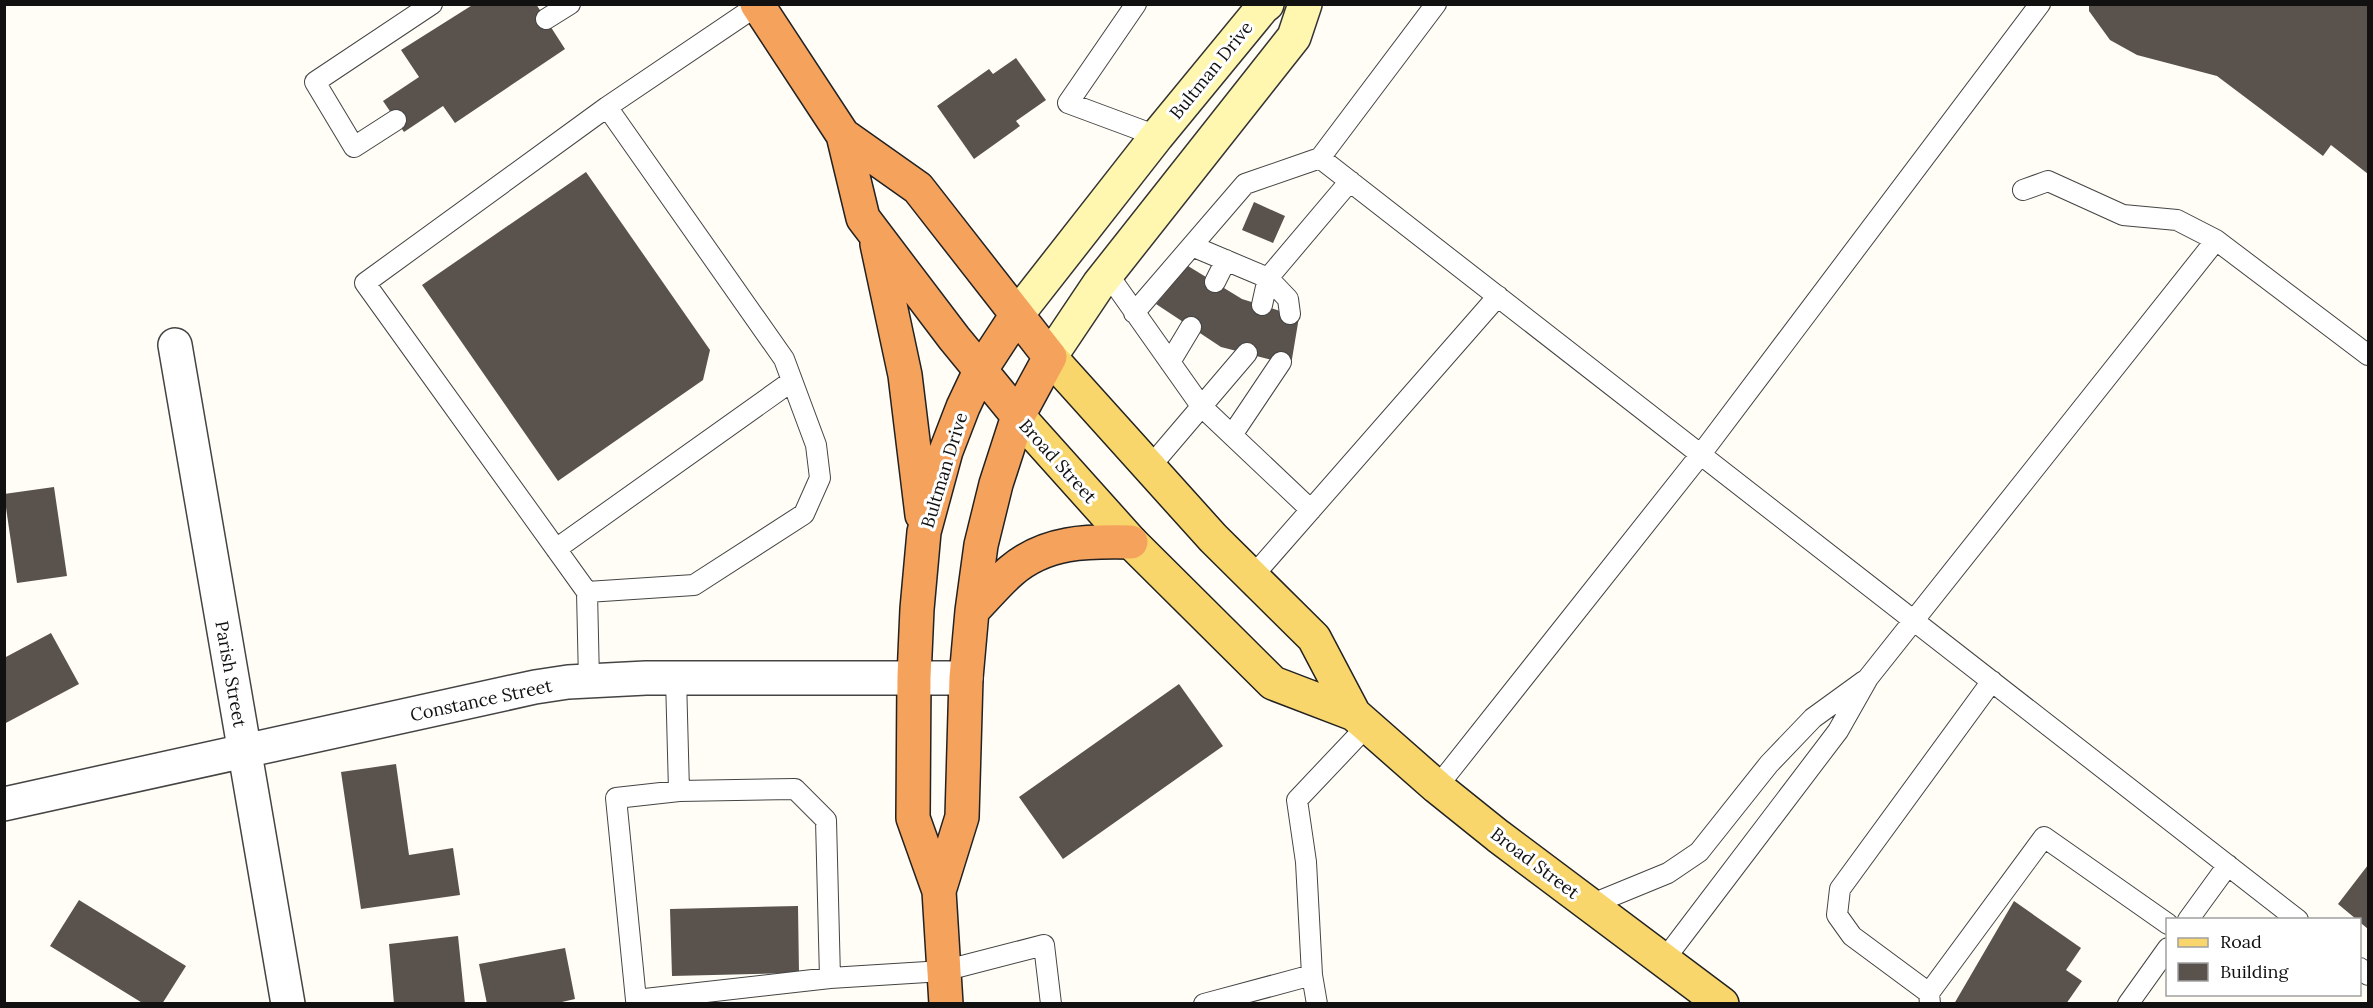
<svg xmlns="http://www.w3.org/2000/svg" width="2373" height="1008" viewBox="0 0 2373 1008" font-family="Lora,serif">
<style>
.building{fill:#5a524d}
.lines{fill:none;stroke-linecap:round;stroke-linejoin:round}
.lane-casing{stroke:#444;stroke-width:22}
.street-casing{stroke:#444;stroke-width:36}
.secondary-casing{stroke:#333;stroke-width:36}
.primary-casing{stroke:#222;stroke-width:36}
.highway-casing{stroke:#222;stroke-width:36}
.lane{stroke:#fff;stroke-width:20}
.street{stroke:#fff;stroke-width:33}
.secondary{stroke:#fff6b0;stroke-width:33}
.primary{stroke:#f9d66b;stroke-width:33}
.highway{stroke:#f5a25d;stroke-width:33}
.labels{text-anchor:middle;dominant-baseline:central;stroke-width:6;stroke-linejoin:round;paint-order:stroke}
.street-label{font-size:18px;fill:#111;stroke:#fff}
</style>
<rect width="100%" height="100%" fill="#fffdf5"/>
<path class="building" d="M474,4h62l29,45 -110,74 -12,-17 -39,26 -21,-31 36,-24 -18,-27z
M2089,4h279v170l-37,-29 -8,11 -106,-80 -80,-21 -27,-15 -21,-29z
M1016,58l30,42 -30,21 4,5 -46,33 -37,-53 52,-37 4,5z
M586,172l124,178 -7,30 -145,101 -136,-196z
M1254,202l31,14 -12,27 -31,-13z
M1188,266l54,33 57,18 -8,48 -70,-18 -65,-43z
M54,487l13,89 -50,7 -13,-89z
M51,633l28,51 -75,40v-66z
M1179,684l44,62 -160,113 -44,-62z
M396,764l13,91 44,-7 7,47 -99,14 -20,-137z
M2368,865v64l-30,-25z
M79,900l107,66 -24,38h-18l-94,-58z
M2014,901l67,47 -15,22 16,11 -16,23h-112z
M798,906l1,67 -127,3 -2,-67z
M458,936l7,68h-71l-5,-60z
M565,948l10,51 -22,5h-66l-8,-40z"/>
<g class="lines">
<g class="lane-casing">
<path id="lane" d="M1136,4l-68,99 89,33
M546,19l24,-15
M396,120l-42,27 -39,-65 117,-78
M1320,158l978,762
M2023,190l25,-9 75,34 54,5 39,20 152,115
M1192,246l76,32 82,-97
M1107,273l94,133 110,104
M1268,278l20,21 2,15
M1215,282l11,-22
M1262,305l6,-27
M1134,313l111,-129 75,-26 116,-154
M1170,362l21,-35
M1232,435l49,-73
M1149,468l98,-115
M556,549l236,-168
M1252,577l246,-281
M587,592l-222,-309 242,-176
M676,678l3,113 116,-2 31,31 4,158
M589,681l-2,-89 107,-7 110,-71 16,-36 -4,-33 -32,-86 -177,-252 151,-102
M1437,787l264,-333 339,-450
M679,791l-63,7 20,202 194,-22 113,-7 101,-26 7,59
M1590,905l78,-32 31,-21 70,-88 44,-46 51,-37
M2188,920l40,-55
M1664,960l174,-229 30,-53 348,-438
M2360,968l8,7
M1312,975l-6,-113 -9,-62 70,-74
M1929,993l115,-156 124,87
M1204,1004l108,-29 5,29
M1930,1004l-1,-11 -77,-57 -15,-21 3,-26 152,-208
M2128,1004l40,-56"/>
</g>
<g class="street-casing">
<path id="street" d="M175,345l113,659
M4,804l531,-117 33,-5 78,-4h320"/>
</g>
<g class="secondary-casing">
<path id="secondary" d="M1016,316l141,-180 106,-129 4,-3
M1050,357l49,-73 195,-247 11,-33"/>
</g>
<g class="primary-casing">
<path id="primary" d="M1050,357l163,181 101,100 40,76 83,73 61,49 224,168
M1018,416l113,126 142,141 81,31"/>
</g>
<g class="highway-casing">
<path id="highway" d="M757,4l86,131 75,53 132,169 -32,59 -22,68 -15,61 -9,66 -6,67 -4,139 -23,74
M843,135l20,83 91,120 64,78
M877,244l28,131 17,140
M972,611c13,-13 25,-28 39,-40 35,-30 76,-30 120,-29
M946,1004l-7,-113 -26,-73 1,-141 3,-68 7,-77 22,-81 17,-44 17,-36 36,-55"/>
</g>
<use href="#lane" class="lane"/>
<use href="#street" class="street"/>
<use href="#secondary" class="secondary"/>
<use href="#primary" class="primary"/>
<use href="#highway" class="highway"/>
</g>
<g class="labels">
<g class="street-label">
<text transform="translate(1211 70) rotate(-51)">Bultman Drive</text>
<text transform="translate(1058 461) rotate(48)">Broad Street</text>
<text transform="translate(944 470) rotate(-73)">Bultman Drive</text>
<text transform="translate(231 674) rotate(80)">Parish Street</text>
<text transform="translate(481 700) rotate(-12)">Constance Street</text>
<text transform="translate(1535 863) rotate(37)">Broad Street</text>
</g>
</g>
<rect width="2373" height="1008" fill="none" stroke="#111111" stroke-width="12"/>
<rect x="2166" y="918" width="195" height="78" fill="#ffffff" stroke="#a0a0a0" stroke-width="1.5"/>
<rect x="2178" y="938" width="30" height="9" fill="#f9d66b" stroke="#a0a0a0" stroke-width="1.5"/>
<text x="2220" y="948" font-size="18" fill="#111111">Road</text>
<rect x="2178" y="963" width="30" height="18" fill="#5a524d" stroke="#a0a0a0" stroke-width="1.5"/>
<text x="2220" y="978" font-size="18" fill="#111111">Building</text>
</svg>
